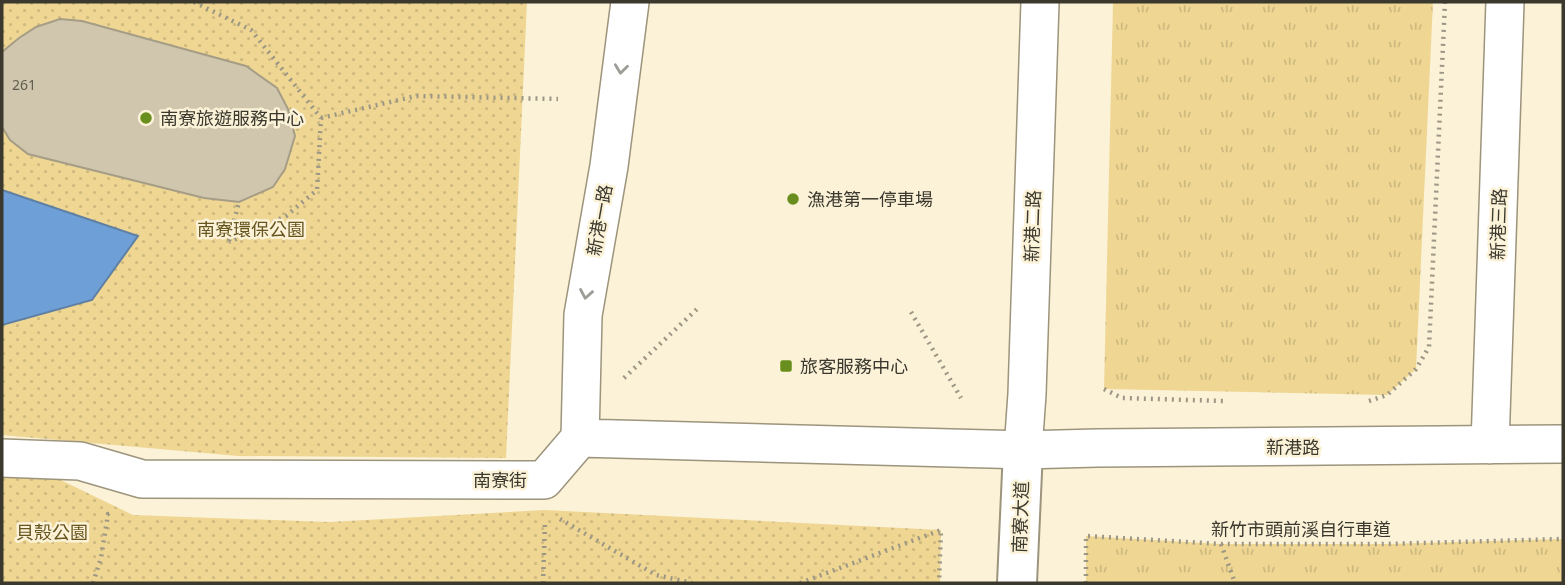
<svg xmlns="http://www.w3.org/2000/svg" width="1565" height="585" viewBox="0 0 1565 585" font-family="'Noto Sans','Noto Sans TC',sans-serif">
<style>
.grass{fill:url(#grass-tufts)}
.park{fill:url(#park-dots)}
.water{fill:#6e9fd6;stroke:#5f80a4;stroke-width:2}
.building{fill:#cfc6ad;stroke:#a69d86;stroke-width:2}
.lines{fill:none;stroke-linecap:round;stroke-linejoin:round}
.minor-casing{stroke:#9c947c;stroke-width:40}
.tertiary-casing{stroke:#9c947c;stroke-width:42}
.path{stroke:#9c9684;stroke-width:4.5;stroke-dasharray:2 5;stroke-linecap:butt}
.minor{stroke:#fff;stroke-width:37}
.tertiary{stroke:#fff;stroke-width:38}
.oneway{stroke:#9d9c96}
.poi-dot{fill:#688f1d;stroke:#fbf2d8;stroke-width:2.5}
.labels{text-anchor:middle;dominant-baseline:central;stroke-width:5;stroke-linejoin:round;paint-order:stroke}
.number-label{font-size:14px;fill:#605c4e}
.poi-label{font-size:18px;fill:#3b382e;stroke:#fbf2d8;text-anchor:start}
.street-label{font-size:18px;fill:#3b382e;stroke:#fbf2d8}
.park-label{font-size:18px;fill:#67551e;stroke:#fbf2d8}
</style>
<defs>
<pattern id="grass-tufts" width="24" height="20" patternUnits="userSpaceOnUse" patternTransform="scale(1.75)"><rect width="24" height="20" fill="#efd793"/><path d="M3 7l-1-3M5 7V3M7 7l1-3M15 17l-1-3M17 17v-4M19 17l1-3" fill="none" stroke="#ceb97f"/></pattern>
<pattern id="park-dots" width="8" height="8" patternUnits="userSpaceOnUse" patternTransform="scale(1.75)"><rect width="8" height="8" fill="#efd793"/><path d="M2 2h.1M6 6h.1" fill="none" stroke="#ceb97f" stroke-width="1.8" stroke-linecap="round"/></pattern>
</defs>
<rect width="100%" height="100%" fill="#fbf2d8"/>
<path class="grass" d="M1113,2h320l-17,367 -29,26 -283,-6z
M1086,536l135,8h164l178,-5v44h-477z"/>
<path class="park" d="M2,2h525l-21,456 -268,-2 -236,-21z
M2,468h34l97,47 196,7 216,-12 396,20 -1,53h-938z"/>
<path class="water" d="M2,190l136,46 -46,64 -90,25z"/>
<path class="building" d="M60,19l22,2 164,45 31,22 11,21 7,27 -10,33 -12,18 -34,15 -35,-4 -176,-44 -18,-14 -8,-13v-75l17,-14 17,-11z"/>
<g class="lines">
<g class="minor-casing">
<path id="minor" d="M580,438l443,12 74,-2 466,-4
M580,438l3,-123 26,-149 21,-164
M1490,445l15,-443
M1023,450l4,-56 13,-392
M2,458l78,3 62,18 402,1 36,-42"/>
</g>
<g class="tertiary-casing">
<path id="tertiary" d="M1017,583l6,-133"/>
</g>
<path class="path" d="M194,2l57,28 70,88 -4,72 -31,26 -57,26
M321,118l95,-22 142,3
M229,241l10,-39
M911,312l50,86
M624,378l73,-69
M1104,389l18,9 102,3
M1369,401l18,-6 29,-26 13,-22 16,-345
M560,519l96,56 36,8
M1221,544l14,39
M93,583l8,-25 7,-44h1
M543,583l2,-61
M800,583l141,-53 -2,53
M1086,583v-47l135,8h164l178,-5"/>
<use href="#minor" class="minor"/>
<use href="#tertiary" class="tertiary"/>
</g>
<defs><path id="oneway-chevron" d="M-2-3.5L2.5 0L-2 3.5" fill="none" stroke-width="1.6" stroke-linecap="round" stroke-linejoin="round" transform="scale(1.75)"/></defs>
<g class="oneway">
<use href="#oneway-chevron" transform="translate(621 69) rotate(97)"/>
<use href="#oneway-chevron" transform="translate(586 294) rotate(100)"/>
</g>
<g class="poi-dot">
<circle cx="146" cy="118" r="7"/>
<circle cx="793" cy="199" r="7"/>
<rect x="779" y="359" width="14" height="14" rx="3.5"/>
</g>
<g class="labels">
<g class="number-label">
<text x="24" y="84">261</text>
</g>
<g class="poi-label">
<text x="160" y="118">南寮旅遊服務中心</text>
<text x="807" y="199">漁港第一停車場</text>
<text x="800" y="366">旅客服務中心</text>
</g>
<g class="street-label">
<text transform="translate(599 220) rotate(-80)">新港一路</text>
<text transform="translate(1498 224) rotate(-88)">新港三路</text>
<text transform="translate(1032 226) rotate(-88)">新港二路</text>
<text x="1293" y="447">新港路</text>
<text x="500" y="480">南寮街</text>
<text transform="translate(1020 517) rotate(-88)">南寮大道</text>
<text x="1301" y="529">新竹市頭前溪自行車道</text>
</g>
<g class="park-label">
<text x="251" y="229">南寮環保公園</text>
<text x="52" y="532">貝殼公園</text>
</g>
</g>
<rect width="1565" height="585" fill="none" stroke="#3b382e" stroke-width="7"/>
</svg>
